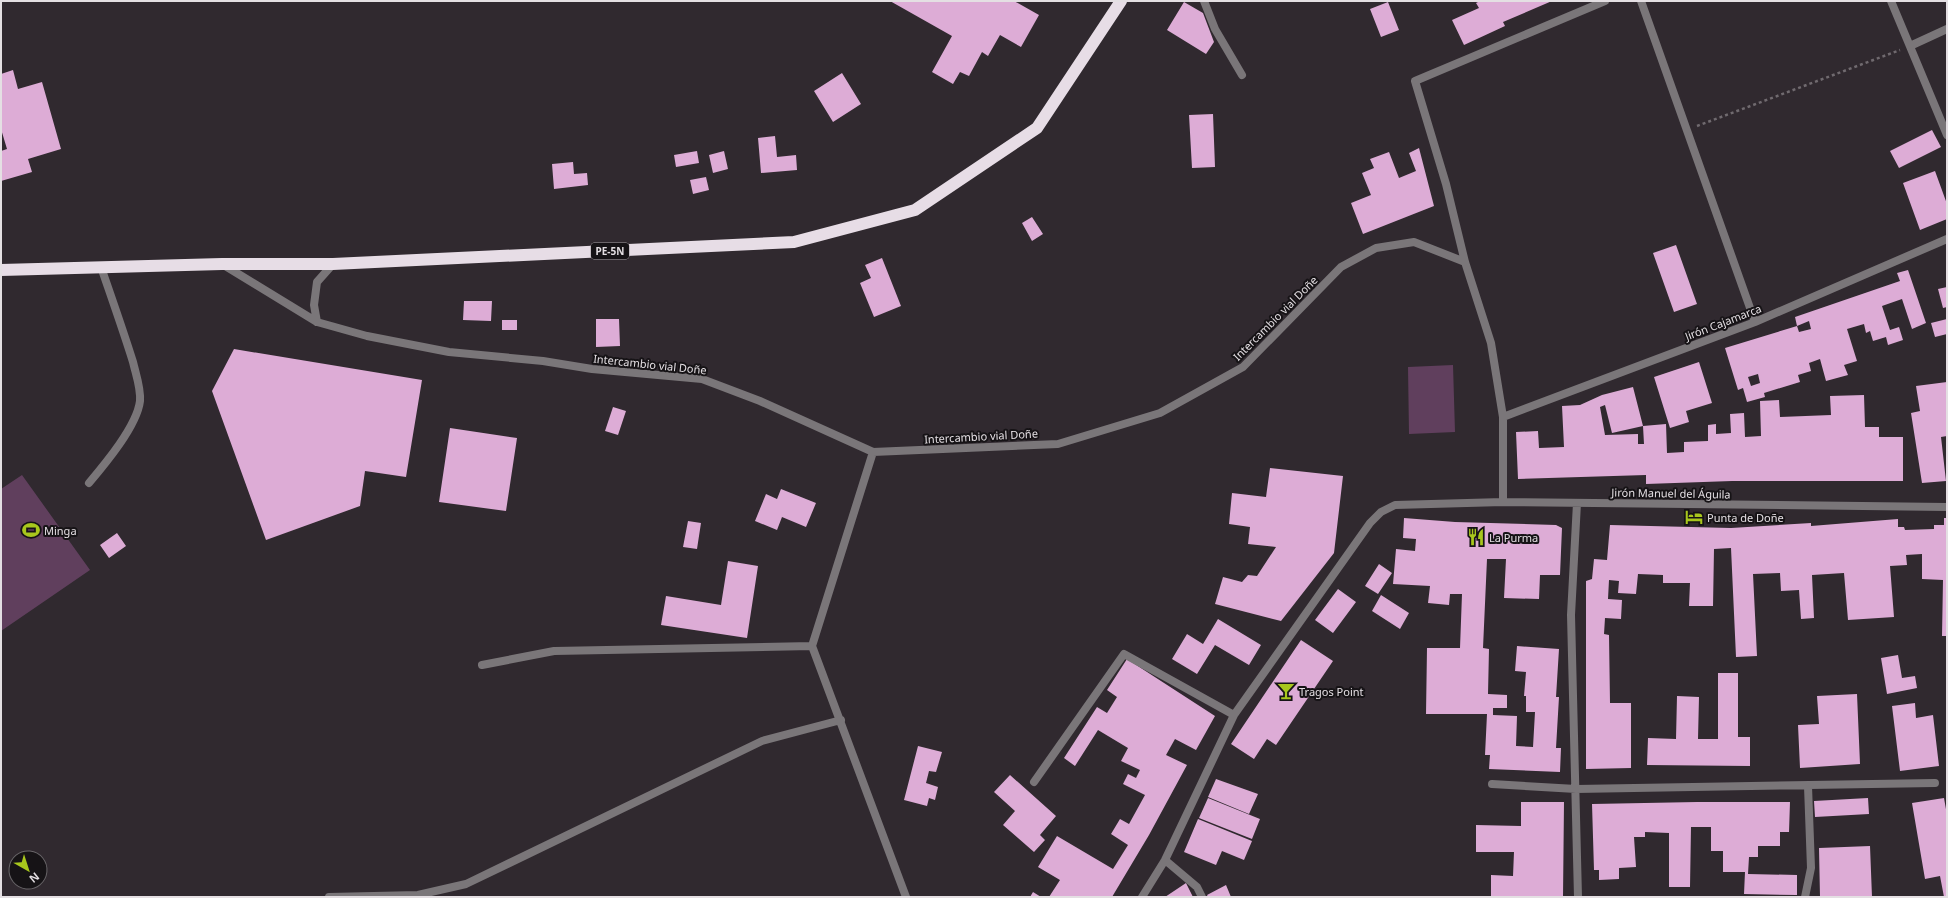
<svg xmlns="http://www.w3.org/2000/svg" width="1948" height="898" viewBox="0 0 1948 898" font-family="'Noto Sans',sans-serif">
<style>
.green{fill:#603f5d}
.building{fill:#ddacd6;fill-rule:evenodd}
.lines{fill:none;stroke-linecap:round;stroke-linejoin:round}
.path{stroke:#706a6f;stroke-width:2.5;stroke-dasharray:3 3;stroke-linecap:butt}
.lane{stroke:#7a7679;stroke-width:8}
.street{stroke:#7a7679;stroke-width:8}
.highway{stroke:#e7dde6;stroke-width:12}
.labels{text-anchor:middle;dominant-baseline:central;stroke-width:4;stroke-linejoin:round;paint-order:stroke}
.shield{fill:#161316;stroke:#a6a2a6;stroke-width:1}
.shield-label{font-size:10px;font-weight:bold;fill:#e4dfe3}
.street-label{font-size:11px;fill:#e4dfe3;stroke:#161316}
.poi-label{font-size:11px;fill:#e4dfe3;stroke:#161316;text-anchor:start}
</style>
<rect width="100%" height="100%" fill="#30292f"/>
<path class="green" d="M1453,365l2,67 -46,2 -1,-67z
M22,475l68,95 -89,61v-142z"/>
<path class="building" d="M890,1h124l25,14 -18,32 -21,-12 -12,21 -6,-4 -13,24 -9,-4 -7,12 -21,-12 20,-36z
M1480,1h72l-49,21 2,4 -41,19 -12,-25 27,-12 -3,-5z
M1184,2l19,11 11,29 -8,12 -39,-24z
M1388,2l11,28 -18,7 -11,-28z
M13,70l5,19 24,-7 19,67 -33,10 4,13 -31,9v-30l6,-2 -6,-20v-55z
M842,73l19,31 -28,18 -19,-31z
M1213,114l2,53 -23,1 -3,-53z
M1932,130l9,17 -42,21 -9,-17z
M775,136l2,21 19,-2 1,15 -36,3 -3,-35z
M1419,148l15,58 -71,28 -12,-31 20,-8 -9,-22 12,-5 -4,-9 19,-7 10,26 17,-7 -7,-18z
M697,151l2,12 -23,4 -2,-12z
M724,151l4,18 -15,4 -4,-18z
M573,162l1,12 13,-1 1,12 -34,4 -2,-25z
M1935,171l12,33v15l-27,11 -17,-47z
M706,177l3,13 -16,4 -3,-14z
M1032,217l11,17 -11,7 -10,-18z
M1676,245l21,59 -23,8 -21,-59z
M882,258l19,48 -27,11 -14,-34 11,-5 -6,-13z
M1908,270l18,53 -14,6 -10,-30 -20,7 8,24 9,-3 4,13 -15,5 -2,-8 -13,4 -3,-10 -4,2 -2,-9 -17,5 10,32 -13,4 4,10 -22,6 -6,-22 -11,4 2,8 -13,4 2,7 -36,11 1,4 -18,5 -4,-14 -5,2 -13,-42 72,-22 -2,-9 105,-36 -3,-8zM1809,321l2,8 -12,3 -2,-6zM1758,374l2,9 -9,3 -3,-9z
M1947,287v20l-4,1 -5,-19z
M464,301h28l-1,20 -28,-1z
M596,319h23l1,27 -24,1z
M1947,319v15l-12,3 -4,-14z
M502,320h15v10h-15z
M234,349l188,31 -16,97 -41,-6 -5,35 -94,34 -54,-149z
M1699,362l13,41 -26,8 3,11 -19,6 -16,-51z
M1947,382v54l-6,1 5,44 -24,2 -11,-70 9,-2 -4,-25z
M1633,387l10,39 -31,7 -7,-28 -5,2 5,28 33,-1v10h6l-1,-18 23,-2 1,29 17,-1v-10l24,-1v-16l8,-1v10l15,-1 -1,-19 14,-1 1,24 16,-1 -1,-35 19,-1 1,17 51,-2 -1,-19 34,-1 1,32h14v10h24v44h-171l-86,3v-9l-128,4 -2,-47 22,-1 1,17 25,-1 -2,-41 18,-1 22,-10z
M613,407l13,4 -8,24 -13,-4z
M450,428l67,10 -11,73 -67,-9z
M1270,468l73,8 -9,77 -53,68 -66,-17 8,-27 19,5 6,-7 9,1 19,-29 -28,-3 2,-17 -21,-3 3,-31 34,4z
M781,489l35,14 -10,24 -24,-10 -5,13 -22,-9 11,-27 11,5z
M1404,518l51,4 101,3 6,3 -2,47h-20l-1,24 -35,-1 2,-39h-19l-4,89 6,1 -1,45 19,1v13h-14v7l24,1 -1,30 17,1 2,-35h-9v-16h-2l2,-24 -11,-1 2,-25 42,3 -3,48h3l-3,51h5l-1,24 -71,-3 1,-14h-5l2,-41h-61l1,-66h33l2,-54h-12l-1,11 -21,-2 2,-17 -37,-2 3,-35 19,2 1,-12 -13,-1z
M1944,518h3v118h-5l1,-56 -21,-1v-25l-16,1 1,10 -17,1 4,51 -46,3 -4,-47 -32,2 2,43 -13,1 -2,-29 -18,1 -1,-18 -27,1 4,82 -21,1 -5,-109 -17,1 -1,57h-24l1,-23h-27v-8l-25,-1 -2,20 -18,-1 1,-12 -10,-1 -1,19 14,1 -1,19 -16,-1 -1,16 5,1 1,68h21v65l-45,1v-188l6,-2 2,-20 13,1 3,-35 121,3 80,-5v3l87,-7v8h6l1,3 29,-1v-4h10z
M688,521l13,2 -4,26 -14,-2z
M117,533l9,13 -17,12 -9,-13z
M728,561l30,5 -11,72 -86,-13 5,-29 55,9z
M1379,564l13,9 -14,21 -13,-8z
M1338,589l18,13 -23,31 -18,-13z
M1381,595l28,18 -9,16 -28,-18z
M1218,619l43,26 -12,20 -34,-20 -18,29 -25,-15 15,-25 16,10z
M1301,640l32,21 -57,84 -9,-6 -13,20 -23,-15z
M1898,655l4,23 13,-2 2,12 -30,6 -6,-36z
M1127,659l88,57 -19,34 -21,-11 -9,16 21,10 -38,70 -37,62h-63l11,-17 -22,-13 19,-31 56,33 15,-24 -17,-11 9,-15 9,5 16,-29 -22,-11 5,-10 8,4 4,-8 -19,-9 7,-13 -30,-18 -23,36 -11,-8 33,-51 10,6 10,-16 -10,-7z
M1718,673h20v64h12v29l-103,-1 1,-27 28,1 1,-43 22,1 -1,42h20z
M1857,694l3,70 -60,4 -2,-43 21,-1 -2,-28z
M1915,703l1,15 17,-3 6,51 -39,5 -8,-65z
M918,746l24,6 -6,20 -7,-1 -3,12 12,4 -3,13 -6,-2 -2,8 -23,-6z
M1010,775l46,41 -16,19 5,5 -11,12 -31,-27 12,-14 -21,-19z
M1216,779l42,15 -9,20 -41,-17z
M1208,798l52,21 -8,20 -53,-21z
M1868,798l1,16 -54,3 -1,-16z
M1944,798l3,17v82h-3l-4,-21 -15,3 -13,-76z
M1521,802h43l-1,95h-72v-22l22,1 1,-24h-38v-27l45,1z
M1697,802h93l-1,30h-9v14h-22v11h-9l-1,17 49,1v20l-53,-1 1,-22h-22v-21h-12v-24h-20l-1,60h-21v-54l-24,-1v5h-11l2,30 -17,1v11l-20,1v-10h-5l-2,-66z
M1198,819l54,22 -8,19 -22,-9 -6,14 -32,-13z
M1870,846l2,51h-52l-1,-49z
M1186,883l7,14h-28z
M1226,885l5,12h-23l-1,-2z
M1033,892l8,5h-11z"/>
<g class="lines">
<path class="path" d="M1697,126l203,-76"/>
<path class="lane" d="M89,483c16,-19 48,-57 51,-82 1,-13 -4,-26 -7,-39 -10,-32 -21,-63 -32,-95"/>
<path class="street" d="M1204,1l11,28 27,46
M1641,1l114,321
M1891,1l56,134
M1910,46l37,-17
M222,264l95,58 50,14 82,16 94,9 49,8 110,10 58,22 113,51 185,-8 102,-31 83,-46 98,-100 35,-19 38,-6 51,20
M317,322l-3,-17 3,-23 16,-18
M1503,417l252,-95 192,-83
M873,452l-61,194 94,251
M1503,502v-85l-12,-74 -26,-81 -19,-78 -31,-103 190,-80
M1577,503l-6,112 7,282
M482,665l72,-14 258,-5
M1034,782l90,-128 110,61
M1492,784l84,5 359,-6
M1165,860l32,27 5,10
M329,897l89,-2 48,-11 296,-143 79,-21
M1142,897l23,-37 69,-145 136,-192 11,-11 14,-7 108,-3 444,5
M1805,897l6,-29 -3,-82"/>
<path class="highway" d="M1,270l221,-6h111l461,-22 121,-32 122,-82 84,-127"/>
</g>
<defs>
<g id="hotel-bare" transform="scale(1.38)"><path d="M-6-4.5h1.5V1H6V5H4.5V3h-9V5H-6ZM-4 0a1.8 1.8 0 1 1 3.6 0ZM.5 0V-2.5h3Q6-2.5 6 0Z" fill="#a8c71d" stroke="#161316" stroke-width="2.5" paint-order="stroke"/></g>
<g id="stadium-bare" transform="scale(1.38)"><path d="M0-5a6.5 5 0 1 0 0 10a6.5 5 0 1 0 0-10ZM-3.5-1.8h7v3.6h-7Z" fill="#a8c71d" stroke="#161316" stroke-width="2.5" paint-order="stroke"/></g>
<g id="restaurant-bare" transform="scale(1.38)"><path d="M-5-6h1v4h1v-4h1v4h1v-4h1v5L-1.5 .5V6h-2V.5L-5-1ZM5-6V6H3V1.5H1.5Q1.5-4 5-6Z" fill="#a8c71d" stroke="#161316" stroke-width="2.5" paint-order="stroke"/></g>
<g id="bar-bare" transform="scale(1.38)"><path d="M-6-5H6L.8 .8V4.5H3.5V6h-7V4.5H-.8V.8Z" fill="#a8c71d" stroke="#161316" stroke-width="2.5" paint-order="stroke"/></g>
</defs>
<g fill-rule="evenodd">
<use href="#hotel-bare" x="1694" y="517"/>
<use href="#stadium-bare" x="31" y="530"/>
<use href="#restaurant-bare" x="1476" y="537"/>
<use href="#bar-bare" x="1286" y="691"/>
</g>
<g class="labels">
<rect class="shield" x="591" y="243" width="38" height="16" rx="3"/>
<g class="shield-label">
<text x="610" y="251">PE-5N</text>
</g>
<g class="street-label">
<text transform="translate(1275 318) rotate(-45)">Intercambio vial Doñe</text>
<text transform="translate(1723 322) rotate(-21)">Jirón Cajamarca</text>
<text transform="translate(650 364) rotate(6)">Intercambio vial Doñe</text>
<text transform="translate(981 436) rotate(-3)">Intercambio vial Doñe</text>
<text transform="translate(1671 493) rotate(1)">Jirón Manuel del Águila</text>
</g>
<g class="poi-label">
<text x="1707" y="517">Punta de Doñe</text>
<text x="44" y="530">Minga</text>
<text x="1489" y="537">La Purma</text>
<text x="1299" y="691">Tragos Point</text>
</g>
</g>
<rect width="1948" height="898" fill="none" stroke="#e4dfe3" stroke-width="4"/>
<g transform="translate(28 870) rotate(141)"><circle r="19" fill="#161316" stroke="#686568"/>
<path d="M0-3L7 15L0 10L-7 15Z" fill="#a8c71d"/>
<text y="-6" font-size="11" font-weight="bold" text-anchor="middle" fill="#e4dfe3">N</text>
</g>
</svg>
